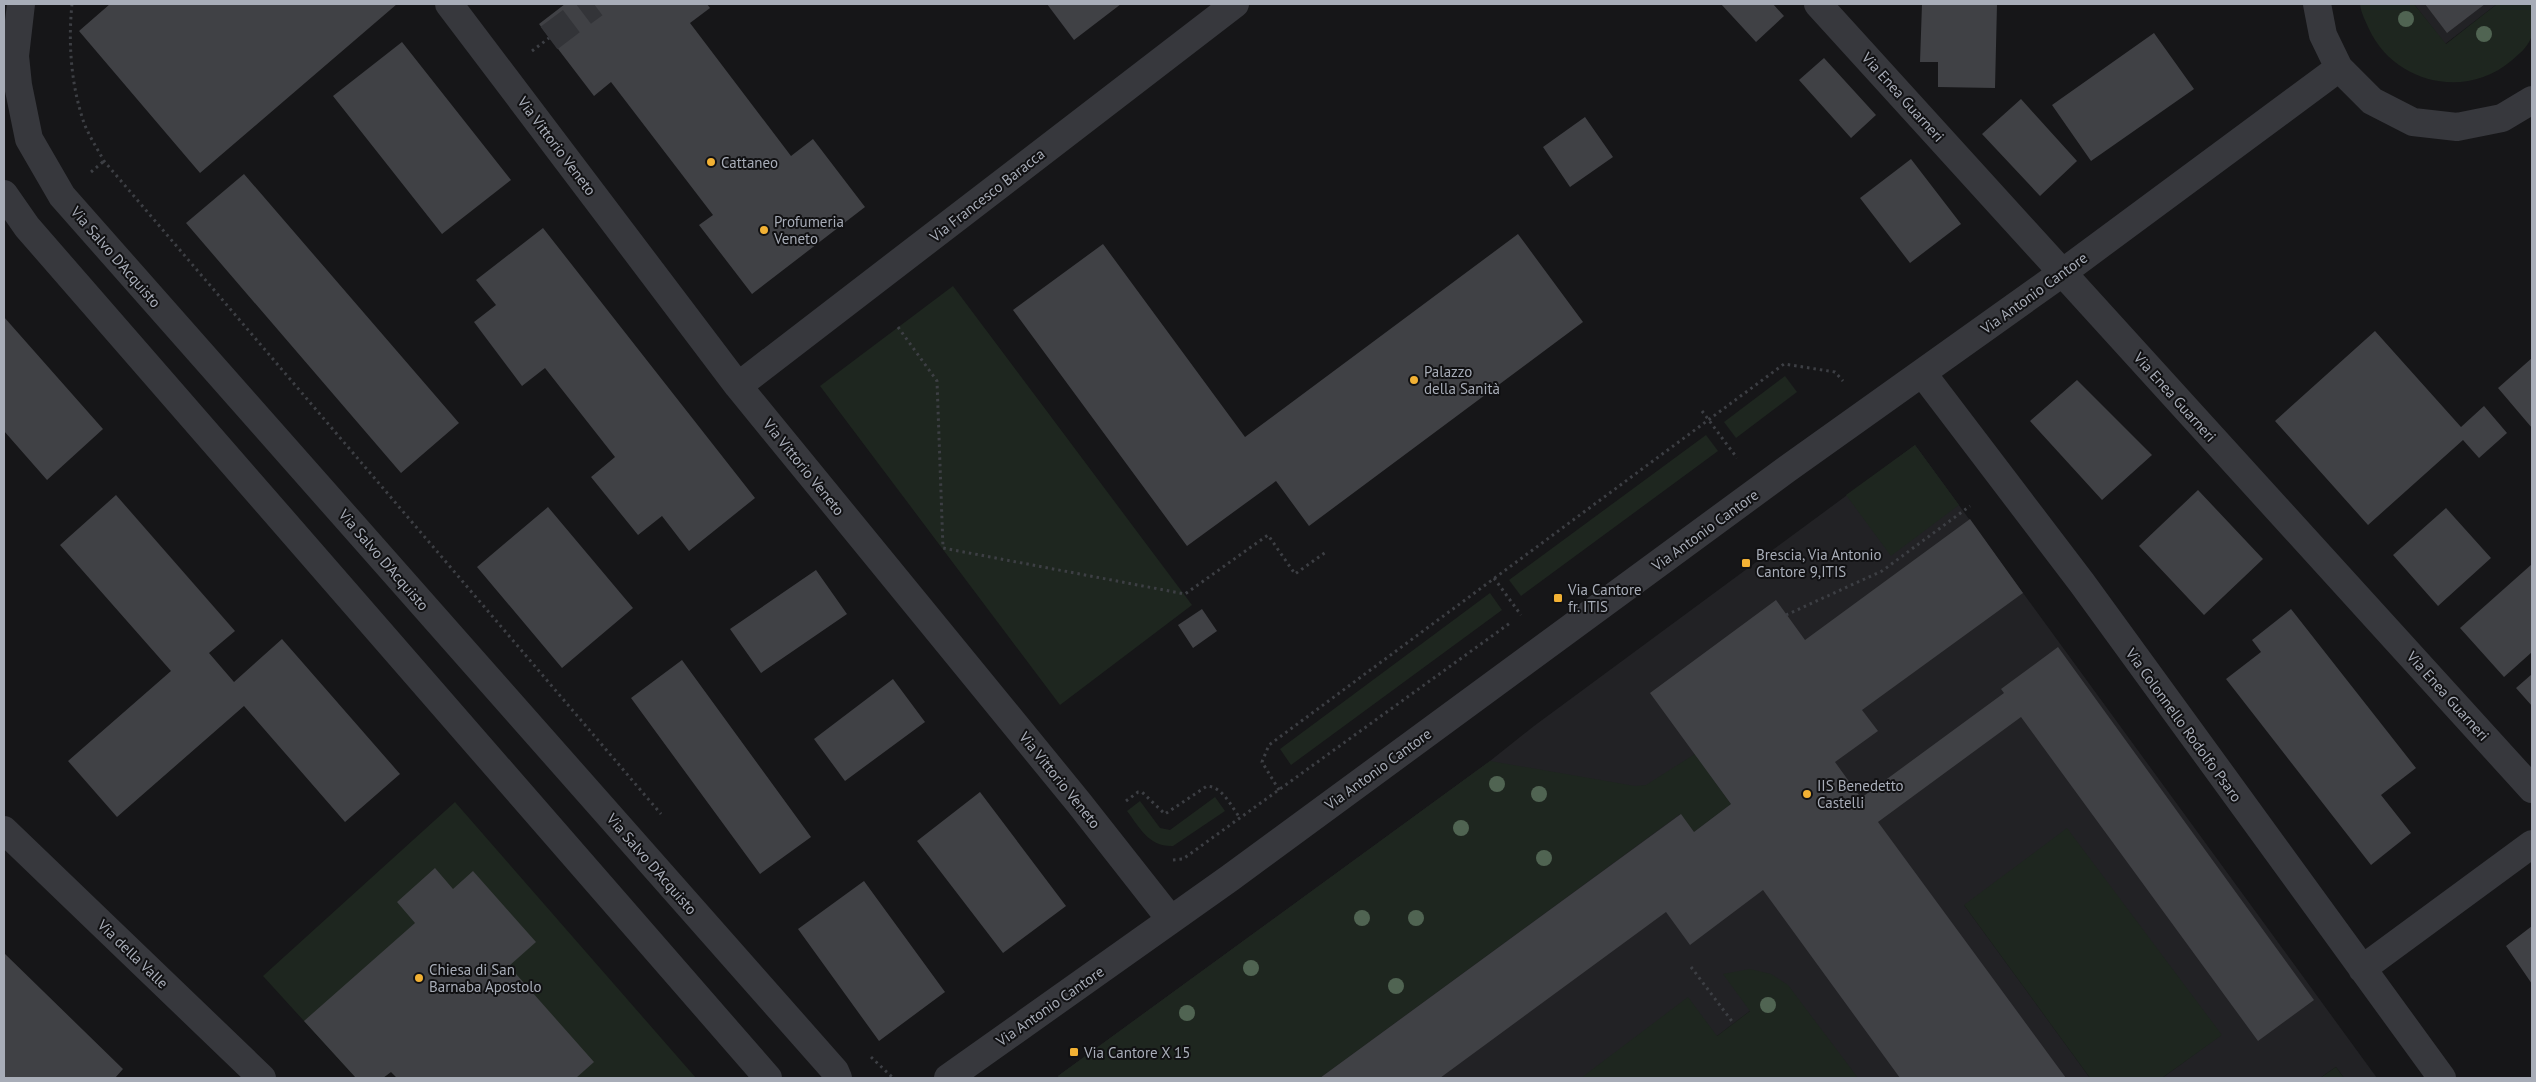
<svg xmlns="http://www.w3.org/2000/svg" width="2536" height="1082" viewBox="0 0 2536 1082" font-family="'PT Sans',sans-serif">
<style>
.built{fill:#222225}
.green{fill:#1e261f}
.building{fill:#404145}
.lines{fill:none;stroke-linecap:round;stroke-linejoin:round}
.minor-tunnel{stroke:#333438;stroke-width:28;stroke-dasharray:28 14;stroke-linecap:butt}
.path{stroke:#3d3f44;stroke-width:3;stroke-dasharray:2.5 4;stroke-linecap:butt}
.minor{stroke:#37383d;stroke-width:28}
.tree{fill:#506452}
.poi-dot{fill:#f2b134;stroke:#111113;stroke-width:2}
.labels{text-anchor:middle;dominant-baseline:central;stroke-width:4;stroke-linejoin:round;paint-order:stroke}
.street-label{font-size:15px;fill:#a8adb8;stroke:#111113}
.poi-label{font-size:15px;fill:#a8adb8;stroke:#111113;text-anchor:start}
</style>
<rect width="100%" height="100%" fill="#161618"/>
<path class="built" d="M2414,4h83l-52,40z
M1915,445l462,633h-33l-8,-11 -16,11h-158l59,-43 -257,-130 126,173h-290l-50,-67 -33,25 31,42h-688l-2,-2 432,-315 44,-35z"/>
<path class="green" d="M2360,4h54l32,40 51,-40h35c0,10 3,25 -1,34 -4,10 -12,16 -20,23 -46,39 -117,22 -142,-32 -4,-9 -8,-16 -9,-25z
M953,286l239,319 -132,100 -240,-319z
M1785,376l12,16 -61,46 -12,-16z
M1706,435l12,16 -197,145 -12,-16z
M1915,445l44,60 -68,51 -45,-61z
M1490,593l12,17 -211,155 -11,-16z
M1695,754l36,50 -37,28 -14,-18 -360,264h-260l-2,-2 432,-315 145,25 11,-1z
M1215,797l10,14 -52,35c-24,1 -33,-18 -46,-35l13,-10 20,27 10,2z
M455,802l241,276h-299l-6,-6 -8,6h-27l-93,-102z
M2067,828l155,207 -60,43h-72l-126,-173z
M1750,969l21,5 17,11 70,93h-277l107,-81 29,39 33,-25 -27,-37z
M2336,1067l8,11h-24z"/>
<path class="building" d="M110,4h287l-197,169 -121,-142z
M565,4h142l3,4 -20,15 101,133 22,-17 52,68 -113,87 -53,-69 14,-10 -102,-133 -17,14 -55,-72z
M1047,4h74l-47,36z
M1721,4h52l11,12 -28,26z
M1922,4h75l-2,84 -57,-1v-25h-18z
M2425,4h60l-38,29z
M2154,33l40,56 -103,72 -39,-56z
M402,42l109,138 -69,54 -109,-138z
M1824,58l52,57 -25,23 -52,-58z
M2021,99l56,62 -37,35 -58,-62z
M1585,117l28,40 -43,30 -27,-40z
M1911,159l50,65 -51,39 -50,-65z
M244,174l215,249 -58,50 -215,-250z
M543,228l212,270 -66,53 -27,-35 -24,19 -47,-58 24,-20 -70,-89 -23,18 -48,-64 22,-17 -20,-25z
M1518,234l65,88 -274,204 -33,-45 -89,65 -174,-236 90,-66 142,193z
M4,317l99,112 -56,51 -43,-49z
M2375,331l86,96 23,-21 23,27 -28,25 -16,-18 -95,85 -93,-104z
M2532,358v70l-34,-40z
M2077,380l75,75 -50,45 -72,-79z
M2198,490l65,69 -59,56 -65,-69z
M116,495l119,136 -26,22 25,29 48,-43 118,135 -55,48 -101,-116 -127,111 -49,-56 103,-90 -111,-126z
M548,507l85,101 -71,60 -85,-101z
M2446,508l45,50 -53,48 -45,-51z
M1970,519l53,74 -161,117 16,21 -43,31 26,36 143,-105 -3,-4 57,-42 256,353 -56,41 -237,-324 -143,105 188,256h-166l-137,-188 -73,55 -24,-33 -226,166h-120l361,-264 13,18 37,-28 -81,-111 126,-93 29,40z
M2532,564v88l-28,25 -44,-49z
M816,570l31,44 -86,59 -31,-44z
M1202,609l15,22 -24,17 -15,-23z
M2291,609l125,159 -35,27 30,38 -40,32 -145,-186 35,-27 -9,-12z
M682,660l129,177 -51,37 -129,-176z
M2532,674v32l-16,-18z
M893,679l32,43 -80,59 -31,-42z
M980,792l86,114 -63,47 -86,-112z
M435,868l18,21 20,-18 63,71 -27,24 85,96 -18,16h-179l-6,-6 -8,6h-27l-52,-57 111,-98 -18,-21z
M864,881l81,111 -66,49 -81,-112z
M2532,926v58l-26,-38z
M4,953l119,116 -8,9h-111z"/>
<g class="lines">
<path class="minor-tunnel" d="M549,38l45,-34"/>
<path class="path" d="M72,4c-4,39 -1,81 12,119 5,13 13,25 20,38l557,653
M532,51l17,-13
M91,172l13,-11
M898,327l39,54 6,167 242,46 83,-59 27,39 31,-22
M1702,411l35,47
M1494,578l27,37
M1786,615l96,-44 88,-65
M1279,790l-17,-28 7,-17 515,-381 51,8 8,9
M1126,801l12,-9h4l23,22 42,-28c16,1 24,20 33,32
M1173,860l10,-1 327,-236
M1691,967l43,57
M871,1057l22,21"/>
<path class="minor" d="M21,4l-6,52 3,29 11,54 33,57 773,875 3,7
M449,4l289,382 341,417 92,117
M1818,4l714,785
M2317,4l6,31 16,33 33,33 41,21 44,5 45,-9 30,-18
M4,194l23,33 741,851
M1923,374l159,209 360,495
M738,386l497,-382
M4,830l258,248
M2362,969l170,-125
M948,1078l282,-200 557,-409 275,-196 277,-205"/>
</g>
<g class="tree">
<circle cx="2406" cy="19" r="8"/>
<circle cx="2484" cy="34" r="8"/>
<circle cx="1497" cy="784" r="8"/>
<circle cx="1539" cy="794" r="8"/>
<circle cx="1461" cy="828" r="8"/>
<circle cx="1544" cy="858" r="8"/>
<circle cx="1362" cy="918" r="8"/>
<circle cx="1416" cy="918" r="8"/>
<circle cx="1251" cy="968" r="8"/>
<circle cx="1396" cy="986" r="8"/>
<circle cx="1768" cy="1005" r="8"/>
<circle cx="1187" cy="1013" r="8"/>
</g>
<g class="poi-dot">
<circle cx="711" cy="162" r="5"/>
<circle cx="764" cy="230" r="5"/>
<circle cx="1414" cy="380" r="5"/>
<rect x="1741" y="558" width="10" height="10" rx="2.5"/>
<rect x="1553" y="593" width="10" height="10" rx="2.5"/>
<circle cx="1807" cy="794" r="5"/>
<circle cx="419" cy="978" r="5"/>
<rect x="1069" y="1047" width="10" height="10" rx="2.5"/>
</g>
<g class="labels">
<g class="street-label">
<text transform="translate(1903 97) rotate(48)">Via Enea Guarneri</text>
<text transform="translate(557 146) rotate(53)">Via Vittorio Veneto</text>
<text transform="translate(987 195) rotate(-38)">Via Francesco Baracca</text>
<text transform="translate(116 257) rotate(49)">Via Salvo D'Acquisto</text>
<text transform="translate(2034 293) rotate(-36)">Via Antonio Cantore</text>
<text transform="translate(2175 397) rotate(48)">Via Enea Guarneri</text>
<text transform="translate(804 467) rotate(51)">Via Vittorio Veneto</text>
<text transform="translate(1705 530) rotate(-36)">Via Antonio Cantore</text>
<text transform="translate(384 560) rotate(49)">Via Salvo D'Acquisto</text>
<text transform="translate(2448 696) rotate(48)">Via Enea Guarneri</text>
<text transform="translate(2184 725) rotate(54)">Via Colonnello Rodolfo Psaro</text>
<text transform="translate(1378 769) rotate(-36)">Via Antonio Cantore</text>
<text transform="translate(1060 780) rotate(51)">Via Vittorio Veneto</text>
<text transform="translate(652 864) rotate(49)">Via Salvo D'Acquisto</text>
<text transform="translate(133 954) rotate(44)">Via della Valle</text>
<text transform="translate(1050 1006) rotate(-35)">Via Antonio Cantore</text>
</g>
<g class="poi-label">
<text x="721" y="162">Cattaneo</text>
<text x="774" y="221">Profumeria<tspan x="774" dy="17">Veneto</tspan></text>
<text x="1424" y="371">Palazzo<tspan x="1424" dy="17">della Sanità</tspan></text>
<text x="1756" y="554">Brescia, Via Antonio<tspan x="1756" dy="17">Cantore 9,ITIS</tspan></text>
<text x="1568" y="589">Via Cantore<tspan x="1568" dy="17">fr. ITIS</tspan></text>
<text x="1817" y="785">IIS Benedetto<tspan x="1817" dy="17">Castelli</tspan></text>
<text x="429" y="969">Chiesa di San<tspan x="429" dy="17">Barnaba Apostolo</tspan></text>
<text x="1084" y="1052">Via Cantore X 15</text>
</g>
</g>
<rect width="2536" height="1082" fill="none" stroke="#a8adb8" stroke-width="10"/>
</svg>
